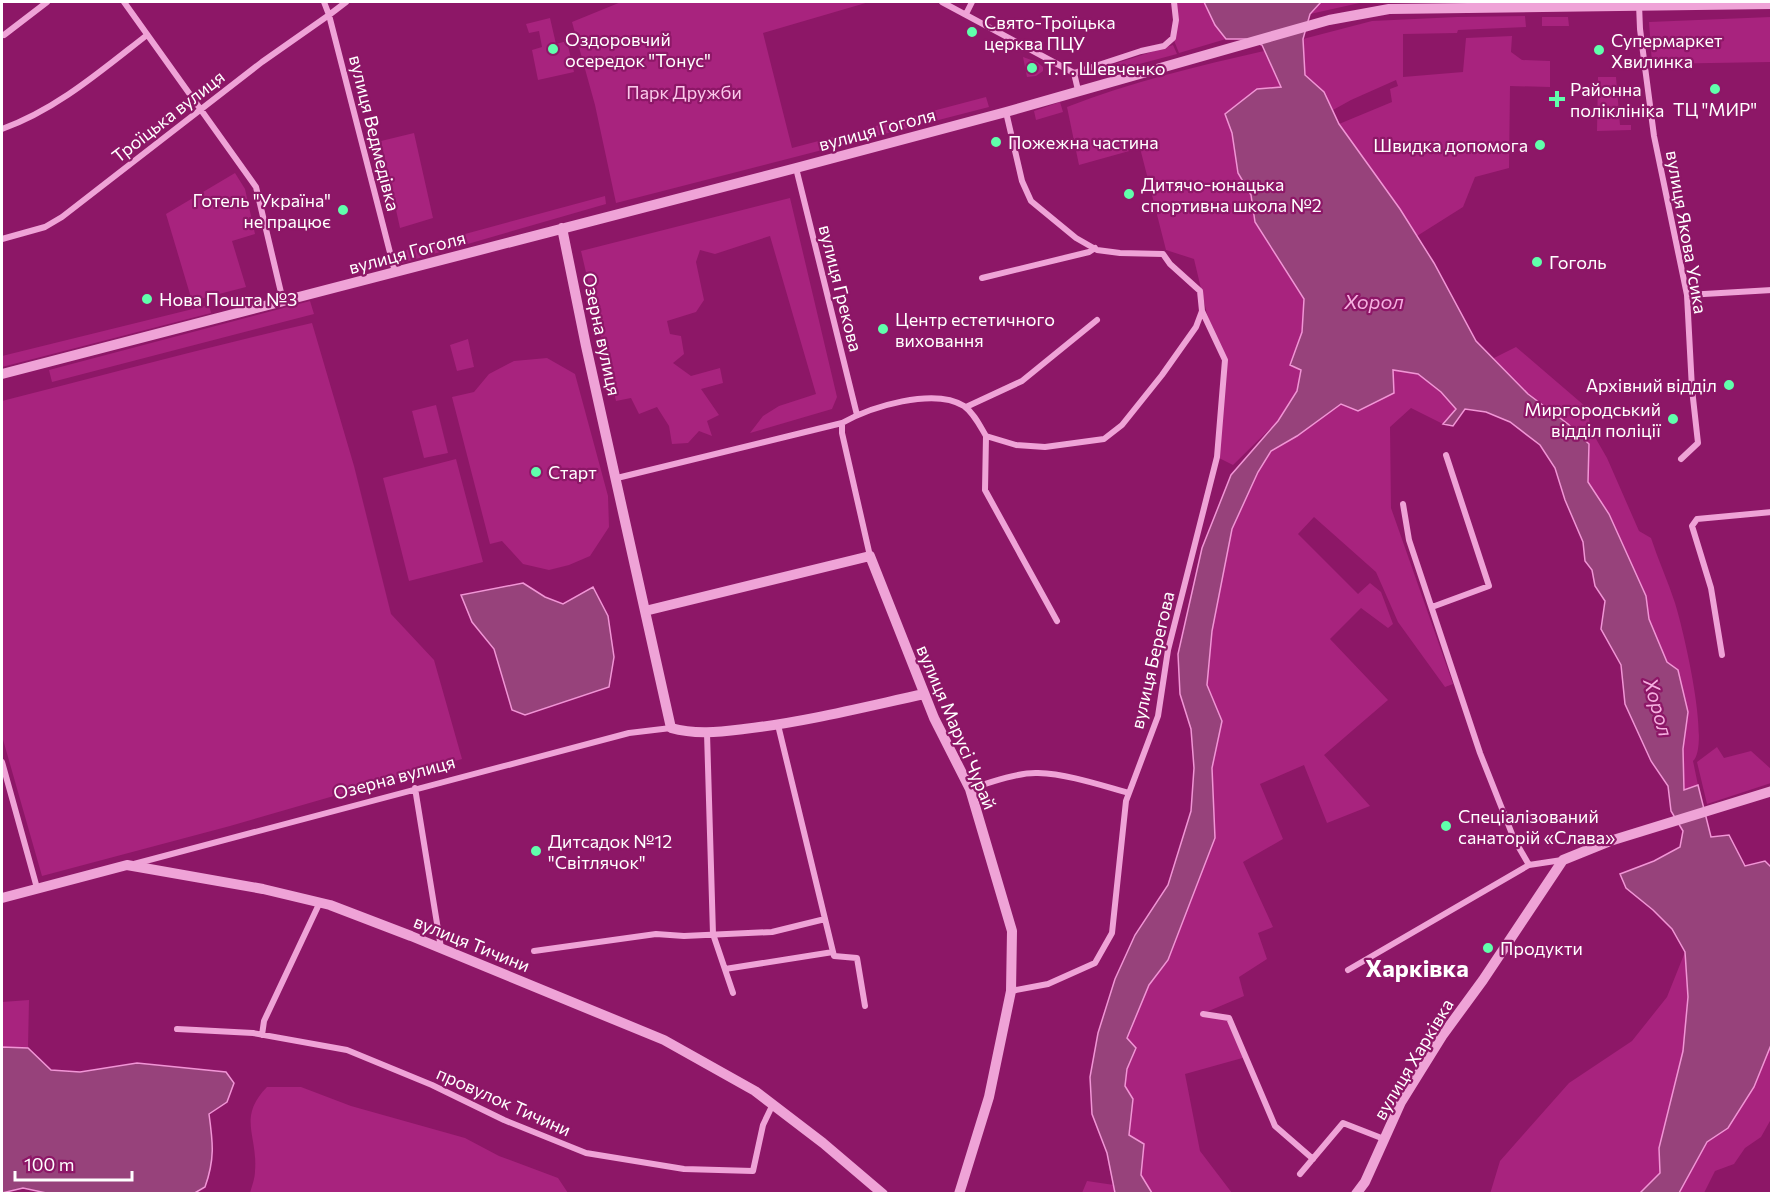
<svg xmlns="http://www.w3.org/2000/svg" width="1773" height="1195" viewBox="0 0 1773 1195" font-family="Commissioner,sans-serif">
<style>
.green{fill:#a8237e}
.water{fill:#97427b;stroke:#f195d6;stroke-width:1.5}
.lines{fill:none;stroke-linecap:round;stroke-linejoin:round}
.minor{stroke:#efa3d7;stroke-width:6}
.tertiary{stroke:#efa3d7;stroke-width:10}
.poi-dot{fill:#60ffac;stroke:#8d1767;stroke-width:2}
.labels{text-anchor:middle;dominant-baseline:central;stroke-width:4.5;stroke-linejoin:round;paint-order:stroke}
.poi-label{font-size:18px;fill:#fff;stroke:#8d1767;text-anchor:start}
.park-label{font-size:18px;fill:#fbc9eb;stroke:#8d1767}
.street-label{font-size:18px;fill:#fff;stroke:#8d1767}
.water-label{font-size:20px;font-style:italic;fill:#f6afe0;stroke:#8d1767}
.district-label{font-size:24px;font-weight:bold;fill:#fff;stroke:#8d1767}
</style>
<rect width="100%" height="100%" fill="#8d1767"/>
<path class="green" d="M621,2h248l-106,31 29,115 194,-51 3,10 -373,96 -21,-98 -23,-83z
M1174,2h30l11,23 11,14 -47,14 -6,-15z
M1321,2h43l-54,12z
M1525,16l1,11 -68,3 -1,3 -54,1v43l60,-5 3,-34 46,-2 -1,16 11,8 28,1v26l-40,-1 -1,82 -34,9 -12,30 -46,29 -17,-27 -61,-85 53,-22 -2,-13 8,-3 -2,-6 -45,20 -18,10 -9,-18 -19,-17 -2,-36 69,-18 85,-4z
M1542,17h26l1,9h-27z
M1771,17v45l-119,2 -3,-42z
M550,18l6,26 11,-3 7,31 -36,8 -6,-30 10,-3 -3,-16 -10,2 -3,-9z
M1173,45l4,9 -83,22h-7l-1,-3z
M1264,51l17,37 -56,26 7,19 6,40 13,22 4,27 49,78 -2,32 -12,32 11,6 -4,21 -19,30 -45,44 -16,-8 8,-97 -18,-46 -13,-55 -28,-9 -26,-102 -61,17 -12,-58c64,-25 131,-41 197,-56z
M1023,57l14,5 6,5v4l-7,5 -9,1z
M1598,77h18l4,48h11v5l-34,1z
M1060,102l3,10 -27,8 -2,-9z
M414,133l19,85 -33,10 -19,-87z
M235,173l10,16 10,45 -23,7 14,46 -54,14 -26,-87z
M605,196l1,8 -204,59 -3,-11z
M790,198l47,199 -5,12 -82,24 13,-17 16,-10 37,-12 -46,-158 -55,18 -15,-4 -4,12 8,38 -8,12 -29,9 3,13 11,2 3,18 -11,9 18,13 29,-8 3,15 -22,6 18,26 -12,6 5,15 -13,-5 -11,12 -16,1 -3,-18 -12,-19 -18,7 -8,-16 -15,3 -35,-150z
M310,301l4,13 -262,68 -3,-12z
M209,305l2,8 -209,54v-11z
M312,323l42,143 37,148 43,46 28,99 -232,67 -188,50 -40,-140v-335c103,-26 206,-54 310,-78z
M468,339l6,28 -17,4 -7,-26z
M1516,347l70,60 6,25 15,26 32,73 12,7c7,22 17,43 24,65 8,25 36,142 18,158l5,24 -14,5 -1,-41 5,-37 -10,-42 -11,-8 -18,-43 -3,-24 -37,-81 -21,-32 1,-38 -21,-20 -40,-30 -36,-35z
M547,358l28,16 33,122 1,31 -19,29 -21,9 -20,5 -26,-6 -21,-23 -12,3 -38,-147 22,-5 15,-18 25,-13z
M1392,370l26,4 23,18 15,17 -13,15 -32,-16 -21,19 1,81 62,176 -8,3 -47,-65 -22,-50 -62,-55 -16,17 60,60 12,-11 11,9 12,32 -5,4 -27,-20 -31,31 58,61 -64,55 46,51 -43,17 -23,-58 -44,19 23,55 -40,23 30,65 -15,6 9,26 -28,18 5,19 -40,17 25,5 17,39 -61,17 15,77 32,42h-80l-11,-18 3,-31 -15,-9 4,-36 -8,-13 2,-17 6,-12 -6,-19 22,-53 19,-25 47,-122 -3,-70 10,-47 -15,-35 5,-55 20,-102 26,-57 13,-21 26,-15 44,-33 17,8 14,-8z
M436,405l12,48 -24,5 -12,-47z
M456,459l27,103 -74,19 -26,-103z
M1717,747l7,11 27,-7 20,18v14l-64,21 -10,-42z
M1685,952l3,45 -5,54 -24,97 1,25 -20,20 -150,1 10,-33 69,-78 63,-42 35,-44z
M29,1000l-1,48 -26,-1v-45z
M1771,1045l-1,76 -9,16 -16,11 -11,16 -19,7 -11,22 -27,1 30,-52 21,-14z
M267,1087h34l50,19 114,32 34,18 59,22 10,15h-318c2,-7 5,-15 5,-22 3,-36 -18,-53 12,-84z
M1087,1181l27,4 1,8h-33z"/>
<path class="water" d="M1204,2h117l-11,12 -7,25 2,36 19,17 15,32 61,85 34,54 42,78 52,53 40,30 21,20 -1,38 21,32 37,82 3,23 18,43 11,8 10,42 -5,37 1,41 14,-5 13,52 18,-2 16,31 20,-5 6,6v178l-17,42 -26,41 -21,14 -28,51h-39l20,-20 -1,-25 24,-97 5,-54 -3,-45 -13,-23 -19,-19 -27,-22 -6,-14 34,-13 26,-14 3,-16 -12,-20 -3,-25 -17,-25 -26,-57 -4,-39 -20,-36 4,-28 -10,-15 -3,-16 -7,-9 -2,-19 -18,-42 -10,-32 -15,-23 -30,-23 -24,-10 -21,-3 -12,17 -10,-2 13,-15 -15,-17 -23,-18 -25,-4 1,23 -36,18 -17,-7 -44,32 -26,15 -13,21 -26,57 -20,102 -5,54 15,36 -10,47 3,70 -47,122 -19,25 -22,53 9,10 -9,21 -2,17 8,13 -4,36 15,9 -3,31 11,18h-37l-8,-40 -15,-39 -2,-37 8,-44 17,-54 20,-44 33,-50 23,-74 3,-43 -3,-39 -11,-35 -2,-40 24,-106 29,-73 47,-54 19,-30 4,-21 -11,-5 12,-33 2,-33 -49,-77 -4,-27 -13,-22 -6,-40 -7,-19 32,-25 24,-2 -19,-42 -16,-6h-20l-11,-14z
M523,583l22,14 18,7 30,-17 15,29 6,41 -5,30 -84,28 -13,-5 -18,-61 -22,-27 -11,-27z
M2,1047l26,1 23,22 29,2 57,-9 89,9 8,11 -7,19 -18,12c4,29 6,45 -4,73l-12,7h-142l-28,-6 -21,5z"/>
<g class="lines">
<path class="minor" d="M124,2l132,185 27,114
M324,2l5,13 66,257
M942,2l132,71 4,17
M1639,4l1,25 14,107 33,159 5,94 6,54 -17,16
M966,14l6,-12
M4,35l43,-33
M1074,73l67,-22 23,-5 9,-8 3,-18 -2,-18
M2,129c54,-19 100,-59 145,-94
M796,168l61,247
M2,239l43,-12 17,-10 200,-155 67,-47 17,-13
M982,278l107,-26 6,-4
M1687,295l85,-5
M966,407l56,-26 75,-61
M842,423v10l28,123
M986,436l-1,54 72,131
M617,478l225,-55c28,-16 92,-36 122,-17 10,7 16,20 22,30l30,9 29,2 59,-8 18,-14 40,-50 34,-48 6,-16 -2,-20 -30,-27 -7,-10 -43,-1 -23,-3 -21,-12 -45,-37 -9,-20 -16,-69
M1403,504l6,36 71,213 34,86 15,26
M1432,607l57,-21 -43,-131
M1722,655l-11,-67 -19,-62 5,-7 75,-7
M778,725l56,231 23,2 8,48
M707,733l6,201 20,59
M2,762l35,126
M415,788l26,160
M970,789c18,-6 49,-17 68,-16 30,1 62,12 91,20
M134,864l495,-131 42,-5
M534,951l122,-17 28,2 88,-4 53,-13
M725,969l108,-17
M1348,970l181,-105 33,-5
M1011,991l37,-7 47,-21 17,-30 14,-132 32,-85 10,-66 49,-193 8,-97 -23,-49
M1203,1014l26,4 46,108 38,33
M177,1029l76,4 94,17 85,35 72,35 82,33 98,16 69,2 10,-46 10,-21
M262,1035l2,-14 56,-119
M1300,1174l43,-51 41,16"/>
<path class="tertiary" d="M562,228l24,118 85,382c25,7 48,4 73,1 61,-7 120,-22 180,-35
M2,374l794,-206 210,-56 323,-92 60,-11 383,-5
M645,611l225,-55 64,162 36,71 42,142 -1,60 -22,106 -30,97
M2,898l125,-33 136,24 67,16 81,31 253,104 91,51 68,52 60,51
M1356,1194l9,-12 36,-80 41,-66 41,-56 80,-120 47,-19 162,-50"/>
</g>
<g class="poi-dot">
<circle cx="972" cy="32" r="6"/>
<circle cx="553" cy="49" r="6"/>
<circle cx="1599" cy="50" r="6"/>
<circle cx="1032" cy="68" r="6"/>
<circle cx="1715" cy="89" r="6"/>
<path d="M1554 90h6v6h6v6h-6v6h-6v-6h-6v-6h6z"/>
<circle cx="996" cy="142" r="6"/>
<circle cx="1540" cy="145" r="6"/>
<circle cx="1129" cy="194" r="6"/>
<circle cx="343" cy="210" r="6"/>
<circle cx="1537" cy="262" r="6"/>
<circle cx="147" cy="299" r="6"/>
<circle cx="883" cy="329" r="6"/>
<circle cx="1729" cy="385" r="6"/>
<circle cx="1673" cy="419" r="6"/>
<circle cx="536" cy="472" r="6"/>
<circle cx="1446" cy="826" r="6"/>
<circle cx="536" cy="851" r="6"/>
<circle cx="1488" cy="948" r="6"/>
</g>
<g class="labels">
<g class="poi-label">
<text x="984" y="22">Свято-Троїцька<tspan x="984" dy="21">церква ПЦУ</tspan></text>
<text x="565" y="39">Оздоровчий<tspan x="565" dy="21">осередок "Тонус"</tspan></text>
<text x="1611" y="40">Супермаркет<tspan x="1611" dy="21">Хвилинка</tspan></text>
<text x="1044" y="68">Т. Г. Шевченко</text>
<text x="1570" y="89">Районна<tspan x="1570" dy="21">поліклініка</tspan></text>
<text x="1715" y="109" text-anchor="middle">ТЦ "МИР"</text>
<text x="1008" y="142">Пожежна частина</text>
<text x="1528" y="145" text-anchor="end">Швидка допомога</text>
<text x="1141" y="184">Дитячо-юнацька<tspan x="1141" dy="21">спортивна школа №2</tspan></text>
<text x="331" y="200" text-anchor="end">Готель "Україна"<tspan x="331" dy="21">не працює</tspan></text>
<text x="1549" y="262">Гоголь</text>
<text x="159" y="299">Нова Пошта №3</text>
<text x="895" y="319">Центр естетичного<tspan x="895" dy="21">виховання</tspan></text>
<text x="1717" y="385" text-anchor="end">Архівний відділ</text>
<text x="1661" y="409" text-anchor="end">Миргородський<tspan x="1661" dy="21">відділ поліції</tspan></text>
<text x="548" y="472">Старт</text>
<text x="1458" y="816">Спеціалізований<tspan x="1458" dy="21">санаторій «Слава»</tspan></text>
<text x="548" y="841">Дитсадок №12<tspan x="548" dy="21">"Світлячок"</tspan></text>
<text x="1500" y="948">Продукти</text>
</g>
<g class="park-label">
<text x="684" y="92">Парк Дружби</text>
</g>
<g class="street-label">
<text transform="translate(168 116) rotate(-38)">Троїцька вулиця</text>
<text transform="translate(877 129) rotate(-15)">вулиця Гоголя</text>
<text transform="translate(375 133) rotate(76)">вулиця Ведмедівка</text>
<text transform="translate(1687 232) rotate(80)">вулиця Якова Усика</text>
<text transform="translate(407 252) rotate(-15)">вулиця Гоголя</text>
<text transform="translate(841 288) rotate(76)">вулиця Грекова</text>
<text transform="translate(602 334) rotate(78)">Озерна вулиця</text>
<text transform="translate(1152 660) rotate(-77)">вулиця Берегова</text>
<text transform="translate(957 727) rotate(67)">вулиця Марусі Чурай</text>
<text transform="translate(394 777) rotate(-15)">Озерна вулиця</text>
<text transform="translate(472 943) rotate(22)">вулиця Тичини</text>
<text transform="translate(1413 1059) rotate(-59)">вулиця Харківка</text>
<text transform="translate(504 1101) rotate(24)">провулок Тичини</text>
</g>
<g class="water-label">
<text x="1374" y="301">Хорол</text>
<text transform="translate(1659 707) rotate(74)">Хорол</text>
</g>
<g class="district-label">
<text x="1417" y="967">Харківка</text>
</g>
</g>
<rect width="1773" height="1195" fill="none" stroke="#ffffff" stroke-width="6"/>
<path d="M15 1171v9h117v-9" fill="none" stroke="#ffffff" stroke-width="3"/>
<text x="24" y="1171" font-size="18" fill="#ffffff" stroke="#8d1767" stroke-width="4.5" paint-order="stroke">100 m</text>
</svg>
